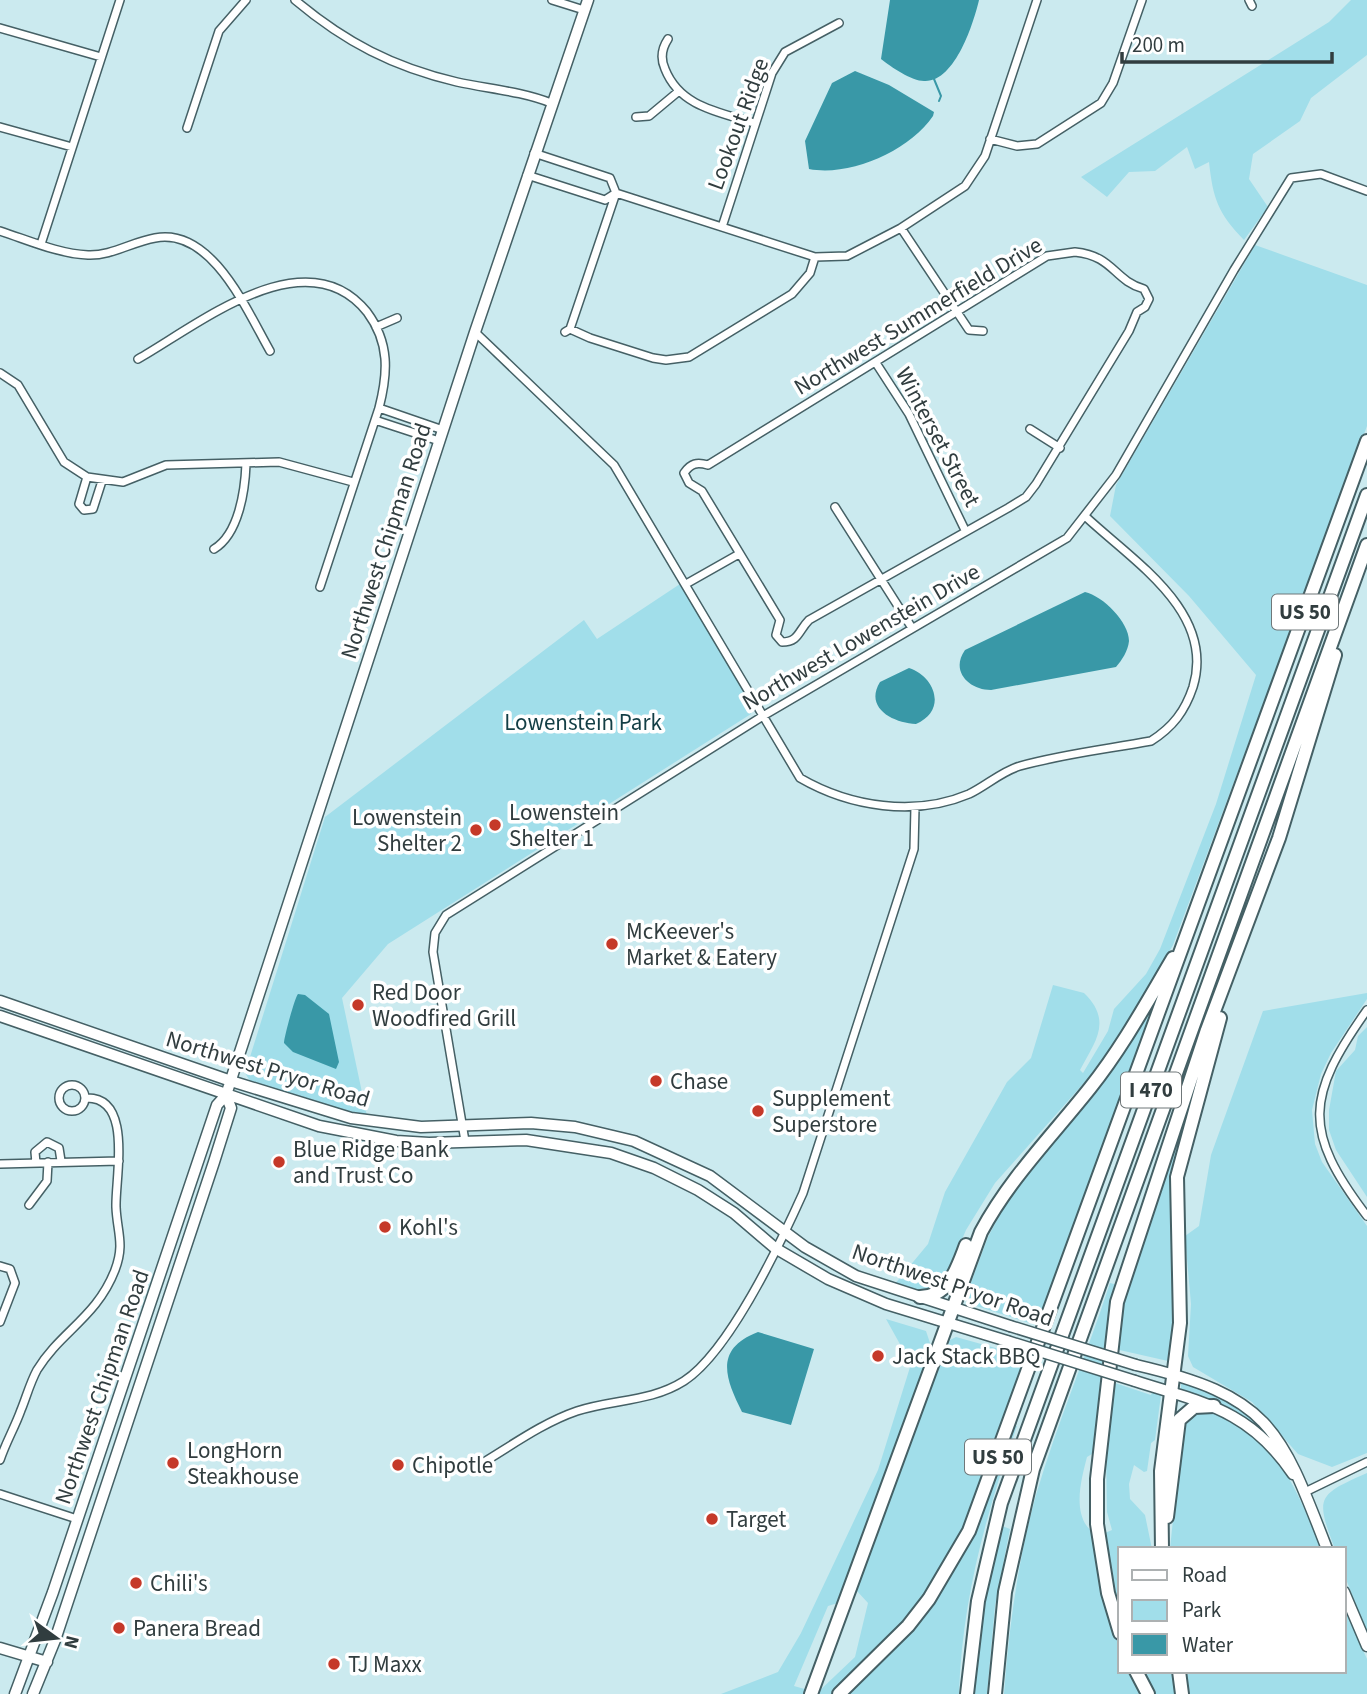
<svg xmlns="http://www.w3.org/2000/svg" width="1367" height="1694" viewBox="0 0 1367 1694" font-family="'Source Sans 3',sans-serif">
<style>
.green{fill:#a1deea}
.water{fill:#3998a7}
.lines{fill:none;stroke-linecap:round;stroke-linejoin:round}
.stream{stroke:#3998a7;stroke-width:2}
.street-casing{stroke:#456065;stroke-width:10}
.secondary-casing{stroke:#456065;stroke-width:13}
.highway-casing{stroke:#456065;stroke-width:16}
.street{stroke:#fff;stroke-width:7}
.secondary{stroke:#fff;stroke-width:10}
.highway{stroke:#fff;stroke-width:12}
.secondary-bridge-casing{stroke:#456065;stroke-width:13;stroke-linecap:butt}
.secondary-bridge{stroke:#fff;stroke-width:10}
.poi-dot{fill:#c53929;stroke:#fff;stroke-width:2.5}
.labels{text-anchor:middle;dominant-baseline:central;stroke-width:7;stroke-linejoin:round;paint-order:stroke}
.shield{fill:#fff;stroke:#6f7779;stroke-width:2}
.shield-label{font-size:21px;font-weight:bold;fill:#313d3f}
.street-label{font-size:23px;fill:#313d3f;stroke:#fff}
.park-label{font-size:23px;fill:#133e45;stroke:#fff}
.poi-label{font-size:23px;fill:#313d3f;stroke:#fff;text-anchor:start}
</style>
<rect width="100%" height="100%" fill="#cbeaef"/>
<path class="green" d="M1351,0h16v55l-56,43 -11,23 -47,33 -4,25 19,28 -24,33c-26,-27 -31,-41 -35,-78l-14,7 -8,-22 -32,24 -26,1 -22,25 -26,-20 248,-155z
M1255,245l112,40v141l-194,519 -66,112 -112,126 -29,47 -22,51 -15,11 -35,-7 34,-41 17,-52 62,-110 24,-24 22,-73 31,8c29,28 11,49 -4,77l3,3 25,-42 6,-22 32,-35 14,-25 56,-145 40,-129 -67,-79 -79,-80 6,-31z
M680,584l72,121 -1,9 -363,230 -46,54 25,118 -115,-32 -7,-11 80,-256 259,-197 13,19z
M1367,993v6l-36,54 -10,21 -9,36 3,34 7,18 45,64v227l-35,14 -34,-13 -46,-52 -59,-35 -5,-11 3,-52 -6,-68 14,-10 12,-71 52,-144z
M1157,997l-118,329 -69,-22 -4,-8 22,-59 19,-36 103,-133z
M1367,1027v170l-31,-47 -7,-20v-20l7,-39 19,-21 3,-14z
M1178,1140c-5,29 -8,57 -7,86 2,44 12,93 -3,135l-53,-12 12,-65z
M1110,1283l8,2 -20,153 -6,16 -5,3c-6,23 -16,60 7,76 10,45 26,93 26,138h12l13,23h-141c5,-67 14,-135 32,-199 21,-72 51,-141 74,-212z
M886,1319l40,12 5,15 -90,256 -13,4 -34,80 14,4 -2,4h-85l57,-22 23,-39 77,-163 33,-106z
M956,1337l72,20c-26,73 -47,152 -89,218 -28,46 -70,82 -108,119h-15l39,-37 13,-54 -11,-12 79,-222 14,-29z
M1181,1381c43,11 64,27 92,61 -26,-27 -56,-40 -92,-51z
M1112,1382l39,13 1,-3 9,3 -6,45 -4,3 -4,28 -3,1 -10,-7 -5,19 1,15 15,16 7,34h-32v68l-10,-38 -5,-46 7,-3 -5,-18 -1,-63z
M1196,1411c70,-2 104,85 125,138h-151l13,-128z
M1014,1426h3c-31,87 -55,174 -58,268h-114c34,-36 74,-70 101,-111 32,-48 49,-103 68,-157z
M1367,1473v160l-23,-59v-25h-9c-20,-52 -18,-54 32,-76z
M1002,1526l8,3 -15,77 -8,88h-14l8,-73z
M1344,1609l23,50v35h-177l-4,-23h158z
M1142,1671h33l4,23h-25z"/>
<path class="water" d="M890,0h89c-5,22 -24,83 -55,81 -12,0 -33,-14 -43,-22z
M855,71l34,14 45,27 -1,4c-24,35 -83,61 -124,53l-4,-28 27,-58z
M1085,592c18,4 44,30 44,49 -1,10 -7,19 -13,26l-125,23c-22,0 -41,-19 -26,-40z
M909,668c27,9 38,43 7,56 -23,-1 -52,-16 -36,-42z
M298,994l7,1 24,19 10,48 -3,7 -43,-17 -9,-9c0,-6 11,-46 14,-49z
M758,1332l56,17 -23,76 -49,-13c-17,-34 -28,-63 16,-80z"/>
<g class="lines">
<path class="stream" d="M934,79l7,17 -2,5"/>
<g class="street-casing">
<path id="street" d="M295,0c50,42 98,67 162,82 32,7 63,9 94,21
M552,0l32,10
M1249,0l3,6
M0,28l101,29
M668,39c-6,9 -8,19 -3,30 15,38 54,43 89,54
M636,117l13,-1 30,-25
M0,127l72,20
M187,128l32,-97 27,-31
M990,139l27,7 20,-2 64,-41 12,-20 29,-83
M534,153l76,25 6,15 199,64 32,-1 54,-28 64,-42 20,-30 52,-156
M527,175l78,25 11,-7
M722,227l50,-154 13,-21 54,-29
M901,228l68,102 14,1
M0,231c28,9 59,23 88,24 23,1 44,-13 67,-17 57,-11 92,73 115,113
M41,244l79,-244
M1075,252c39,4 38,28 69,37l5,10 -4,8 -8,5 -8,19 -93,153 -10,13 -18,11 -199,112c-11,11 -10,22 -27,22l-6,-7 4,-15 -78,-129 -13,-8 -5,-10c7,-10 13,-11 24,-8l339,-209z
M376,327l21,-9
M570,329l46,-136
M475,332l139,133 186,313c50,29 115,39 169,16 17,-8 33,-23 51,-28 43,-12 88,-17 131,-25 22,-14 34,-30 42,-54 23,-75 -60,-126 -107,-170
M565,332l5,-3 20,9 63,20 13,2 23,-3 103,-63 18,-21 5,-16
M138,359c60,-34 168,-123 229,-47 23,31 21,61 12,96l-59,179
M876,363l33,51 56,116
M0,373l18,12 46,77 23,15 36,5 43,-17 113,-3 74,20
M379,408l64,22
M375,420l64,21
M1030,429l30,19
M87,477l-8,27 5,6 9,-1 9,-28
M835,507l77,121
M214,549c25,-15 31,-59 32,-85
M686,584l53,-30
M1367,1010c-61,86 -65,121 0,206
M59 1098a13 13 0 1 1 26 0a13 13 0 1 1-26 0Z
M465,1141l-32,-189 2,-19 11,-18 317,-199 304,-178 49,-63 118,-205 57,-92 30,-4 46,17
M36,1163l-1,-11 12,-10 12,6 2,13
M0,1164l119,-3
M29,1205l18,-24 1,-19
M0,1266l10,3 5,14 -15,39
M0,1460c6,-18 15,-33 21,-50 5,-12 9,-27 16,-40 23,-38 60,-53 78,-100 10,-26 2,-38 1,-63 -1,-29 18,-112 -31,-109
M479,1465c32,-19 63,-42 98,-54 37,-12 74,-9 107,-30 45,-29 97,-139 119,-188l111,-344 1,-42
M1305,1492l62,-30
M0,1494l77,25"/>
</g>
<g class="secondary-casing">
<path id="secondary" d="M0,1001l231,80 120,37 70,9 110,-4 44,4 59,14 76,35 95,71 51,29 154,50
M0,1016l319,110 77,15 33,2 97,-3 85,13 43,15 44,22 36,23 41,35 53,31 58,25 121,37
M1136,1365c133,31 144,62 191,184
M1135,1381c69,22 115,29 158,93
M1344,1592l23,54
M0,1648l47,14
M15,1694l38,-102 164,-487 9,-10 249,-763 113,-332
M33,1694l22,-54 159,-478 17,-54 -5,-13"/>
</g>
<g class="highway-casing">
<path id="highway" d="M920,1297c29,0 37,-29 46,-52
M1167,1517l12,-97 15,-13 20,-1
M1162,1549l-1,-78 19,-148 -3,-146 43,-159
M1120,1633l-12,-40 -11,-69v-45l20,-177 90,-272 72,-192 56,-183
M1136,1671l12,23
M1179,1671l3,23
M811,1694l170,-462c29,-54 71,-96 109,-144 32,-40 57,-86 83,-130
M839,1694l69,-68 21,-27 40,-68 398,-1090
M967,1694l11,-93 23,-98 366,-1008
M995,1694l10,-102 28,-123 334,-924"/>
</g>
<use href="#street" class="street"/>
<use href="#secondary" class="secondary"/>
<use href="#highway" class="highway"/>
<g class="secondary-bridge-casing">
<path id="secondary-bridge" d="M1010,1326l126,39
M1007,1341l128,40"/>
</g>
<use href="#secondary-bridge" class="secondary-bridge"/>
</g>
<g class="poi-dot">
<circle cx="495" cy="825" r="7"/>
<circle cx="476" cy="830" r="7"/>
<circle cx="612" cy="944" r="7"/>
<circle cx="358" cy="1005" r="7"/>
<circle cx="656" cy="1081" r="7"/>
<circle cx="758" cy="1111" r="7"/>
<circle cx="279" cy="1162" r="7"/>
<circle cx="385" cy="1227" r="7"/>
<circle cx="878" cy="1356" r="7"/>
<circle cx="173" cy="1463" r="7"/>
<circle cx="398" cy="1465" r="7"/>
<circle cx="712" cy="1519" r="7"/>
<circle cx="136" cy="1583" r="7"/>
<circle cx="119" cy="1628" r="7"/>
<circle cx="334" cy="1664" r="7"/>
</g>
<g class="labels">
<g class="shield">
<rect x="1272" y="594.5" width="66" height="35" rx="5"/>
<rect x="1121" y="1072.5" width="60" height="35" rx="5"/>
<rect x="965" y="1439.5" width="66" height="35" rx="5"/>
</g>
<g class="shield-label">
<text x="1305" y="612">US 50</text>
<text x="1151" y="1090">I 470</text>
<text x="998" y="1457">US 50</text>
</g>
<g class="street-label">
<text transform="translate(738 124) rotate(-70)">Lookout Ridge</text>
<text transform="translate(918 316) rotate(-31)">Northwest Summerfield Drive</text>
<text transform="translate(938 437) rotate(62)">Winterset Street</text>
<text transform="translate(386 541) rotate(-72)">Northwest Chipman Road</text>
<text transform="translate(861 637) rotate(-30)">Northwest Lowenstein Drive</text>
<text transform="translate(268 1069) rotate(17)">Northwest Pryor Road</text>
<text transform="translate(953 1285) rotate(19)">Northwest Pryor Road</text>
<text transform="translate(102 1387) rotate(-71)">Northwest Chipman Road</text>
</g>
<g class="park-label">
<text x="583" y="722">Lowenstein Park</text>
</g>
<g class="poi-label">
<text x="509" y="812">Lowenstein<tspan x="509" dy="26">Shelter 1</tspan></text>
<text x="462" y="817" text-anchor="end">Lowenstein<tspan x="462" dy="26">Shelter 2</tspan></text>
<text x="626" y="931">McKeever's<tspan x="626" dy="26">Market &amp; Eatery</tspan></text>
<text x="372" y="992">Red Door<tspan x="372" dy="26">Woodfired Grill</tspan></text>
<text x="670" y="1081">Chase</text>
<text x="772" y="1098">Supplement<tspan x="772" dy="26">Superstore</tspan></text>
<text x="293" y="1149">Blue Ridge Bank<tspan x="293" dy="26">and Trust Co</tspan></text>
<text x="399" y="1227">Kohl's</text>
<text x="892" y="1356">Jack Stack BBQ</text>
<text x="187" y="1450">LongHorn<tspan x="187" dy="26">Steakhouse</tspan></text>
<text x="412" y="1465">Chipotle</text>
<text x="726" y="1519">Target</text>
<text x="150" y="1583">Chili's</text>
<text x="133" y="1628">Panera Bread</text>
<text x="348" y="1664">TJ Maxx</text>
</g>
</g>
<rect x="1118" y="1547" width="228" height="126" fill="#ffffff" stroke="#adb1b2" stroke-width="2"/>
<rect x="1132" y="1570" width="35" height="10" fill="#ffffff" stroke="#adb1b2" stroke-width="2"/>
<text x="1182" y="1582" font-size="21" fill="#313d3f">Road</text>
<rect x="1132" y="1600" width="35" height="21" fill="#a1deea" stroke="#adb1b2" stroke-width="2"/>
<text x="1182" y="1617" font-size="21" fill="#313d3f">Park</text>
<rect x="1132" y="1634" width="35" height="21" fill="#3998a7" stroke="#adb1b2" stroke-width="2"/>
<text x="1182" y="1652" font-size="21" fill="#313d3f">Water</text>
<g transform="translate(56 1638) rotate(105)" stroke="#ffffff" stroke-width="5" paint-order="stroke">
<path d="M0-5L12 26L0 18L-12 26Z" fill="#313d3f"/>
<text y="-10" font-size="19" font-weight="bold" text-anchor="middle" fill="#313d3f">N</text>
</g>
<path d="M1122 52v10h210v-10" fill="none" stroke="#313d3f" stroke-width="3.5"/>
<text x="1132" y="52" font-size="21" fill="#313d3f" stroke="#ffffff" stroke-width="5" paint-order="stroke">200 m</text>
</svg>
